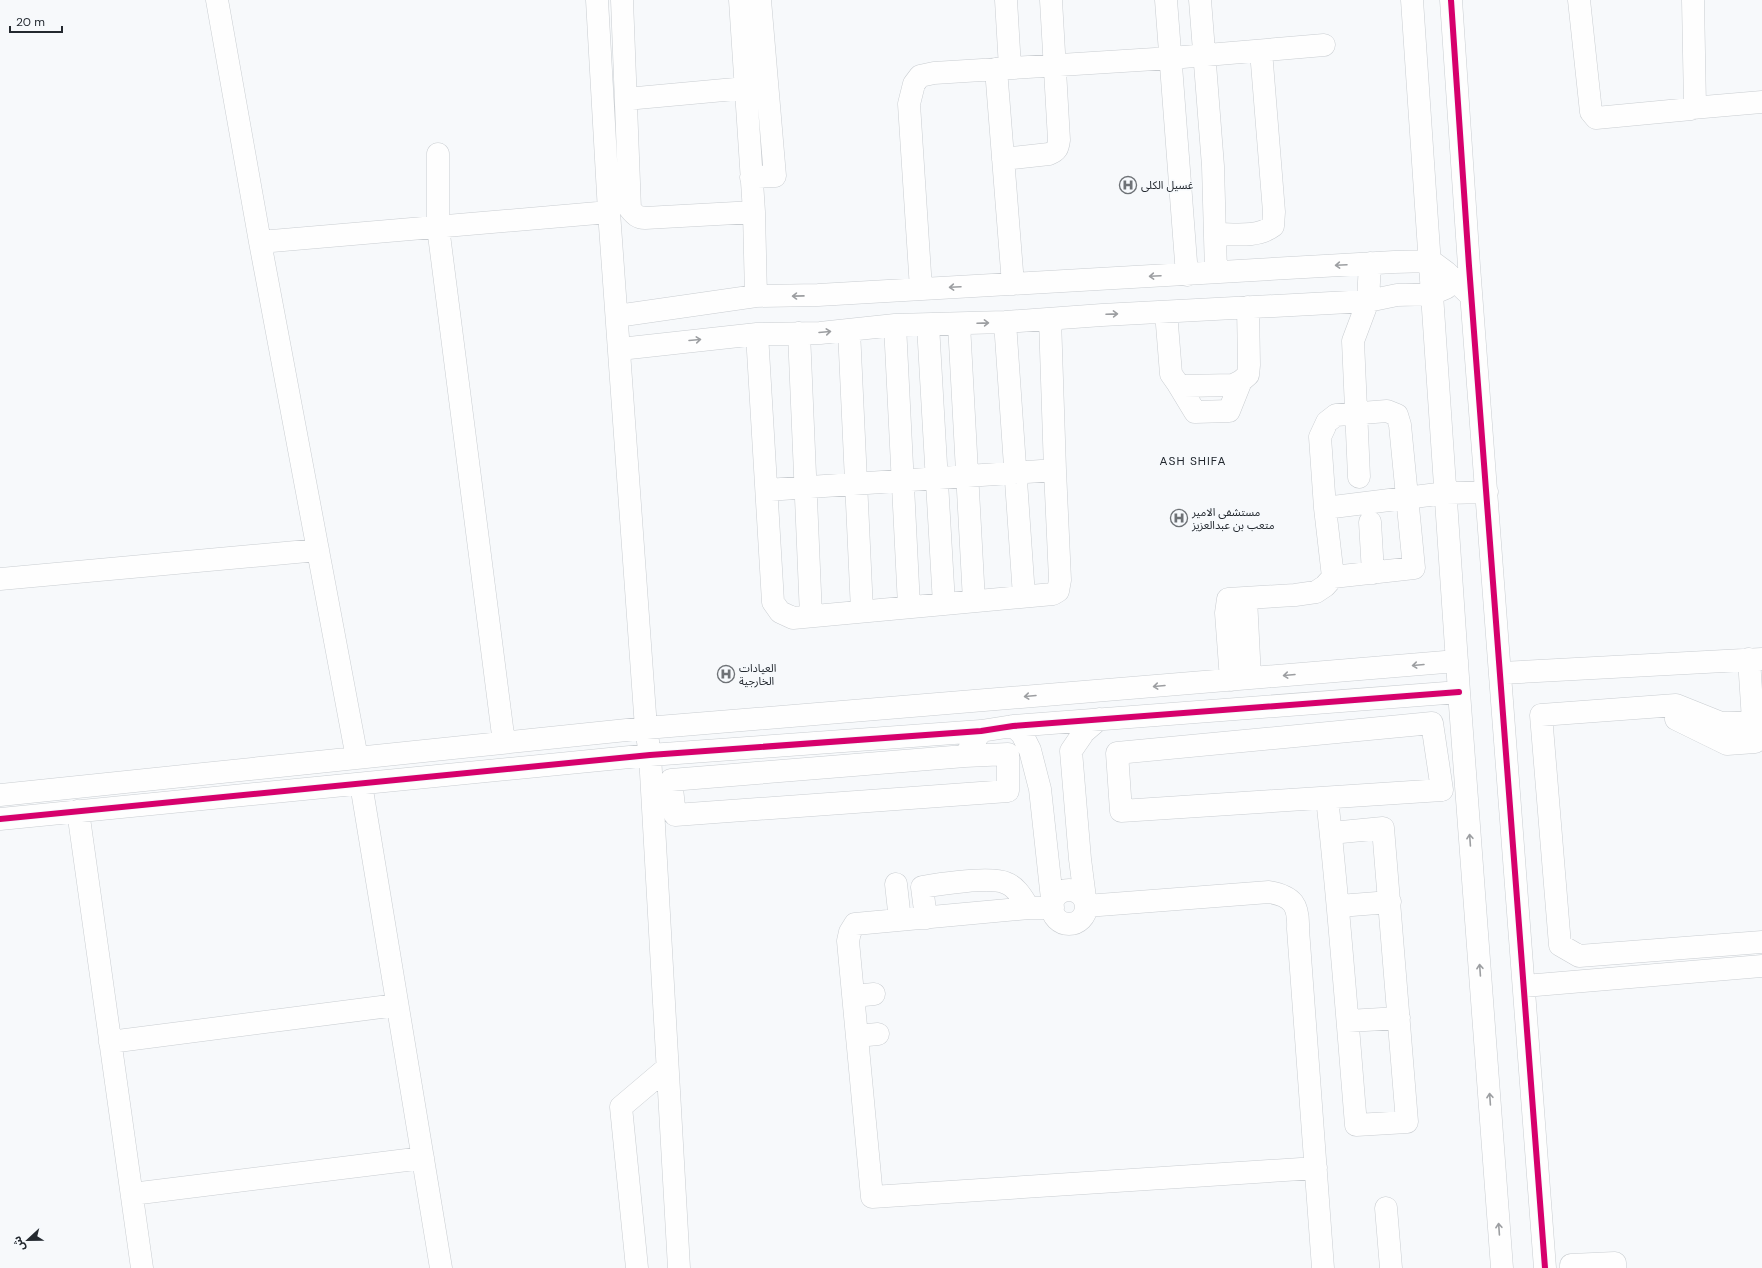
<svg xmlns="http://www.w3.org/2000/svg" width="1762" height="1268" viewBox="0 0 1762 1268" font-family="'DM Sans','Noto Sans Arabic',sans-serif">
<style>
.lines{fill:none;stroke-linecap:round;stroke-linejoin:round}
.minor-casing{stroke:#c9cdd1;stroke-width:23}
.minor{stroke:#fefefe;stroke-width:22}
.cycleway-casing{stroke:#f6f9fc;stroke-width:8}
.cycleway{stroke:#d6006c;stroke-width:6}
.oneway{stroke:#9c9ea1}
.labels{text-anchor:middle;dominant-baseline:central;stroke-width:3;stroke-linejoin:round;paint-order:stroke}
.poi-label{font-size:11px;fill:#24292f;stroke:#f6f9fc;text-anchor:start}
.neighbourhood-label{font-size:12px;letter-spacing:1px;fill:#24292f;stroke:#f6f9fc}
</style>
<rect width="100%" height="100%" fill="#f7f9fb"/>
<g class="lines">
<g class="minor-casing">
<path id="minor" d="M217,0l43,242 97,516
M597,0l12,212 37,516 4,27 29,513
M622,0l8,209c5,6 8,9 15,9l109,-6
M740,0l14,212 2,84
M1006,0l4,68
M1166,0l21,275
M1200,0l13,166 3,106
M1412,0l47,692 43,576
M1451,0l18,266 76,1002
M1579,0l12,112 5,6 95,-9 4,-3 -2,-106
M996,69l17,215
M626,99l120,-11
M1692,108l70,-6
M438,154v73l66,516
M1003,159l46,-5c8,-3 9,-6 10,-14l-8,-140
M751,177l24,-1 -15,-176
M1215,234c19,0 42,4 58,-8l1,-14 -13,-161
M260,242l349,-30
M921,289l-12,-185 5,-20 6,-8 14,-3 237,-15 153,-13
M1166,312l5,62 7,10 6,2 49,-1 8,-4 7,-6 1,-10 -1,-58
M617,316l139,-20 62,-1 576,-33 37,-1 15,11 25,24
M1005,322l19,274
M959,324l15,277
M895,325l14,281
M928,325l16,279
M849,330l13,281
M799,333l12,283
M757,334l16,268 7,10 13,6 260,-24 5,-3 2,-11 -5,-110 -5,-151
M620,349l137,-15 63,-1 75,-8 110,-3 97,-7 266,-14 29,-6 35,-1 14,-6
M1178,384l17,28 34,-1 12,-30
M1359,477l-6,-136 15,-40 2,-38
M767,490l288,-20
M1325,508l121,-15 41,-1
M1370,522l3,51
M0,579l318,-29
M1246,598l4,80
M1749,659l5,77
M1501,673l261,-14
M1231,680l-5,-67 2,-14 67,-4 21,-3 9,-6 8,-9 -8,-69 -5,-71 7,-15 9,-7 51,-4 10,4 3,10 14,143 -81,9
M1099,719l-15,13 -13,19 9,108 6,47 183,-14c24,4 30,13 29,37l25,339
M1676,719l51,25 28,-2
M1753,722l-32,1 -45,-18 -135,10 19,230 19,11 183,-14
M1432,723l10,67 -321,21 -4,-58z
M1013,726l9,8 8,16 10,39 13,119h-24l-174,16 -5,8 -2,9 24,256 444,-29
M965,756l-294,24 4,35 333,-24v-37l-43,2 16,-25
M361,784l80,484
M0,795l646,-67 811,-67
M1327,798c12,109 20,218 29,327l51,-3 -24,-294 -52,5
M78,811l64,457
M0,819l650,-64 331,-24 32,-5 446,-34
M896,884l4,36
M1052 907a17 17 0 1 1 34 0a17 17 0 1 1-34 0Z
M1339,906l51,-4
M926,918l-4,-31c18,-3 69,-11 84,-4 11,4 17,16 23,25
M1524,986l238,-20
M854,996l20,-2
M1348,1021l51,-3
M857,1036l21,-2
M110,1042l287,-37
M132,1194l291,-36
M1386,1208l5,60
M637,1268l-16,-161 46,-39
M1571,1268v-3l44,-2v5"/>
</g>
<use href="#minor" class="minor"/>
<g class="cycleway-casing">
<path id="cycleway" d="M1451,0l18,266 76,1002
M0,819l650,-64 331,-24 32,-5 446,-34"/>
</g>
<use href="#cycleway" class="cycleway"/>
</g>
<defs><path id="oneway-shaft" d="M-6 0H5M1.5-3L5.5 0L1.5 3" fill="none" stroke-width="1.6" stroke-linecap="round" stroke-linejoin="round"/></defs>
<g class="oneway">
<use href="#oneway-shaft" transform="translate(1341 265) rotate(177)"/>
<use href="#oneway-shaft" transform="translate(1155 276) rotate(177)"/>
<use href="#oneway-shaft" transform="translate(955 287) rotate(177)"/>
<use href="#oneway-shaft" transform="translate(798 296) rotate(179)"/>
<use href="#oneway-shaft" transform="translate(1112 314) rotate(-2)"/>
<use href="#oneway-shaft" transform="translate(983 323) rotate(-2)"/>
<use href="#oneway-shaft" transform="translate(825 332) rotate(-5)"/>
<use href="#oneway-shaft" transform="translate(695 340) rotate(-5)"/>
<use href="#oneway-shaft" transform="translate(1418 665) rotate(175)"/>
<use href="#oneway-shaft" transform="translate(1289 675) rotate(175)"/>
<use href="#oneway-shaft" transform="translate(1159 686) rotate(175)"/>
<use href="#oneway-shaft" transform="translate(1030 696) rotate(175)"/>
<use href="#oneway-shaft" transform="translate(1470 840) rotate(-94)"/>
<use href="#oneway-shaft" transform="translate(1480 970) rotate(-94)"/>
<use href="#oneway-shaft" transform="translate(1490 1099) rotate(-94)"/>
<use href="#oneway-shaft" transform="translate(1499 1229) rotate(-94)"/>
</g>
<defs>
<g id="hospital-ring" transform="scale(0.9)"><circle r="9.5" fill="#f6f9fc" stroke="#6e7276" stroke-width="1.5"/><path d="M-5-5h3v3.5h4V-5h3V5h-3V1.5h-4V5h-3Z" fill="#6e7276"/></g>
</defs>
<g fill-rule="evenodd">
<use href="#hospital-ring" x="1128" y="185"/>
<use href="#hospital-ring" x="1179" y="518"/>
<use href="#hospital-ring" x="726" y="674"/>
</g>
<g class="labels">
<g class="poi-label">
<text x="1141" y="185">غسيل الكلى</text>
<text x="1192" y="512">مستشفى الامير<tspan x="1192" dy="13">متعب بن عبدالعزيز</tspan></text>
<text x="739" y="668">العيادات<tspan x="739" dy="13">الخارجية</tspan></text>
</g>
<g class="neighbourhood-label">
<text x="1193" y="461">ASH SHIFA</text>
</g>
</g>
<g transform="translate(28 1240) rotate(248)" stroke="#f6f9fc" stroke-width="3" paint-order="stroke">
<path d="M0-3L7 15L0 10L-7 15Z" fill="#24292f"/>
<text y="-6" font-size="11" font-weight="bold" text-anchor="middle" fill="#24292f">ش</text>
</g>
<path d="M10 26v6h52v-6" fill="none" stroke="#24292f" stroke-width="2"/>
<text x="16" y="26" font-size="12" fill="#24292f" stroke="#f6f9fc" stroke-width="3" paint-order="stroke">20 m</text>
</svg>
